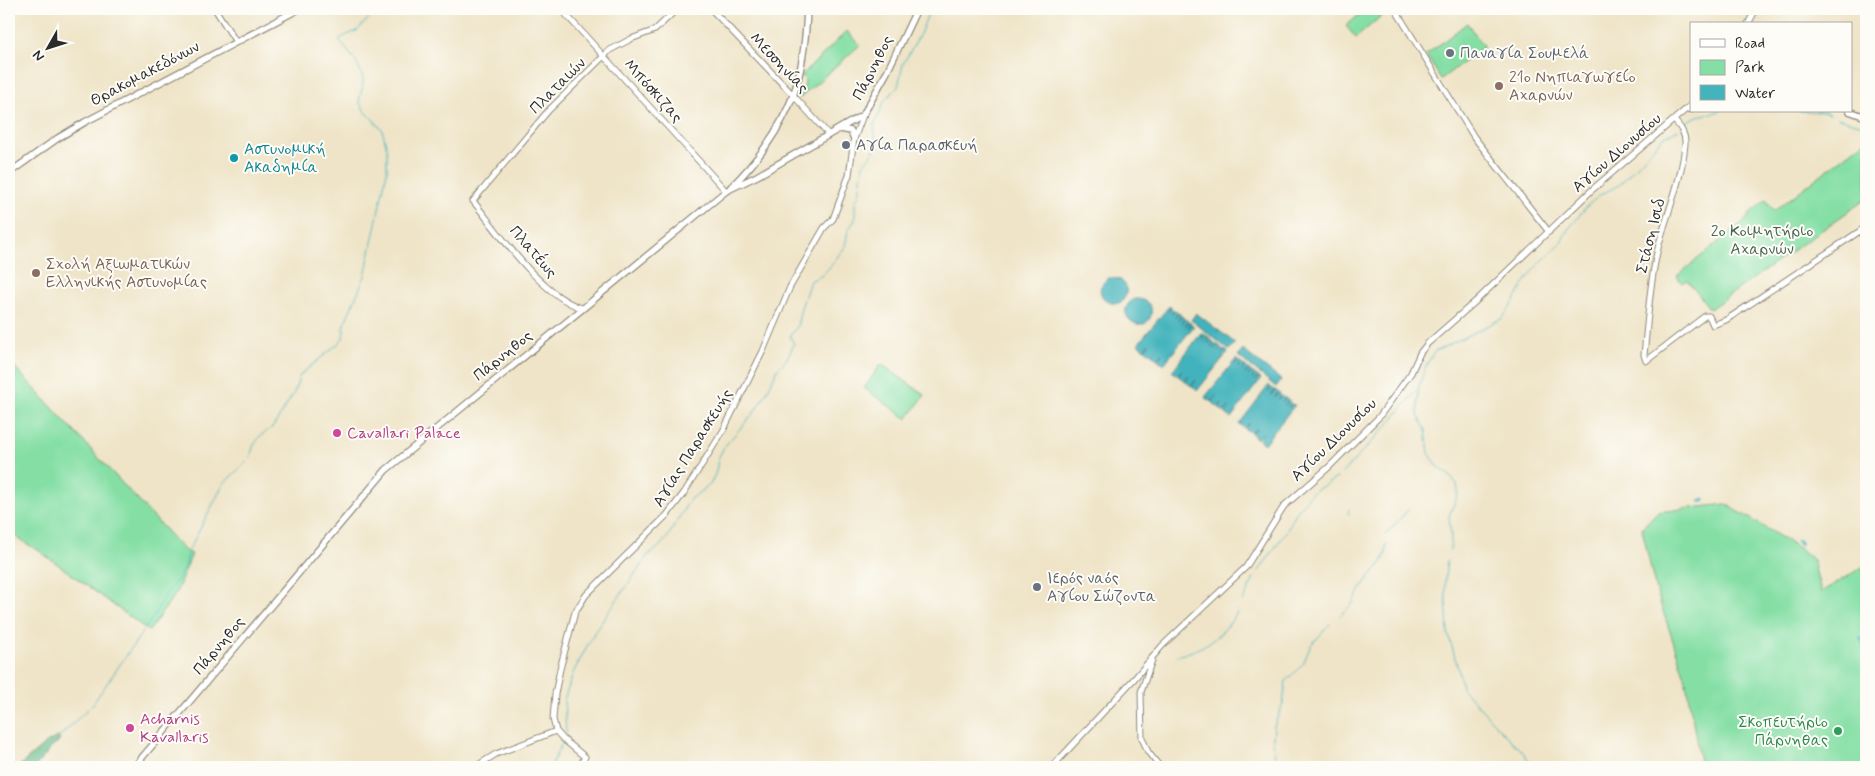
<svg xmlns="http://www.w3.org/2000/svg" width="1875" height="776" viewBox="0 0 1875 776" font-family="Mynerve,sans-serif">
<style>
.green{fill:#85dfa5;stroke:#588568}
.forest{fill:#6cbe8a;stroke:#4c745a}
.water{fill:#43b3bc;stroke:#376f74}
.lines{fill:none;stroke-linecap:round;stroke-linejoin:round}
.stream{stroke:#43b3bc;stroke-width:1}
.canal{stroke:#43b3bc;stroke-width:4}
.tertiary-casing{stroke:#8d8879;stroke-width:7}
.secondary-casing{stroke:#8d8879;stroke-width:8}
.tertiary{stroke:#fff;stroke-width:5}
.secondary{stroke:#fff;stroke-width:5.5}
.worship-dot{fill:#6b7280;stroke:#fdfcf7;stroke-width:2}
.education-dot{fill:#8d6e63;stroke:#fdfcf7;stroke-width:2}
.culture-dot{fill:#0f9aa8;stroke:#fdfcf7;stroke-width:2}
.hotel-dot{fill:#d1479c;stroke:#fdfcf7;stroke-width:2}
.leisure-dot{fill:#2e9e5b;stroke:#fdfcf7;stroke-width:2}
.labels{text-anchor:middle;dominant-baseline:central;stroke-width:4;stroke-linejoin:round;paint-order:stroke}
.worship-label{font-size:16px;fill:#5b616d;stroke:#fdfcf7;text-anchor:start}
.street-label{font-size:16px;fill:#2b2b2b;stroke:#fdfcf7}
.education-label{font-size:16px;fill:#785e54;stroke:#fdfcf7;text-anchor:start}
.culture-label{font-size:16px;fill:#0d838f;stroke:#fdfcf7;text-anchor:start}
.park-label{font-size:16px;fill:#466150;stroke:#fdfcf7}
.hotel-label{font-size:16px;fill:#b23c85;stroke:#fdfcf7;text-anchor:start}
.leisure-label{font-size:16px;fill:#27864d;stroke:#fdfcf7;text-anchor:end}
</style>
<rect width="100%" height="100%" fill="#fdfcf7"/>
<filter id="ink" filterUnits="userSpaceOnUse"><feTurbulence type="fractalNoise" baseFrequency=".02" numOctaves="2"/><feDisplacementMap in="SourceGraphic" scale="10" xChannelSelector="R" yChannelSelector="G"/><feConvolveMatrix kernelMatrix="1 2 1 2 8 2 1 2 1" color-interpolation-filters="sRGB"/></filter>
<filter id="wash" filterUnits="userSpaceOnUse"><feTurbulence type="fractalNoise" baseFrequency=".0096" numOctaves="4" result="noise"/><feDisplacementMap in="SourceGraphic" scale="20" xChannelSelector="R" yChannelSelector="G"/><feGaussianBlur stdDeviation="1.12" result="paint"/><feColorMatrix in="noise" values="0 0 0 0 0 0 0 0 0 0 0 0 0 0 0 0 0 1.4 0 .05"/><feComposite in="paint" operator="in"/></filter>
<g filter="url(#wash)">
<rect width="100%" height="100%" fill="#efe4c7"/>
<path class="green" d="M1366,9h20l1,2 -31,27 -10,-12z
M1467,23l17,24 -43,32 -15,-24z
M847,31l13,14 -60,53 -3,-4 7,-6 1,-8 -3,-3 2,-4z
M1866,140v59l-156,110 -23,-29 -5,3 -5,-7 72,-59 1,-4 16,-13 8,11z
M9,361l176,190 7,3 -16,39 -27,38 -111,-81 -13,-7 -16,-11z
M881,364l44,31 -18,24 -43,-31z
M1726,504l73,44 14,12 8,32 45,-27v202h-165l-16,-90 -30,-90 -13,-59 15,-16z"/>
<path class="forest" d="M57,737l3,2 -1,2 -6,5 -18,21h-17l28,-24z"/>
<path class="water" d="M1109,278c10,-1 20,5 17,16 -6,23 -42,-1 -17,-16z
M1134,299c10,-1 20,5 17,16 -6,23 -41,-1 -17,-16z
M1169,306l2,1 -3,5 4,-4 2,2 -3,5 4,-4 3,2 -3,4 4,-4 2,2 -3,5 4,-4 2,2 -3,5 4,-4 3,2 -3,5 4,-4 2,1 -3,5 4,-4 2,2 -30,38 -6,-4 4,-6 -5,5 -5,-4 4,-6 -5,5 -6,-5 4,-6 -5,6 -6,-5z
M1196,313l39,30 -6,7 -38,-30z
M1202,332l2,2 -3,5 4,-4 3,1 -3,6 4,-5 2,2 -3,5 4,-4 2,2 -3,5 4,-4 3,2 -4,4 5,-4 2,2 -3,5 4,-4 3,2 -4,5 4,-5 3,2 -31,39 -5,-5 4,-6 -5,6 -6,-5 4,-6 -5,5 -6,-4 4,-6 -5,5 -5,-4z
M1243,350l38,30 -5,7 -38,-31z
M1236,359l2,2 -3,4 4,-4 2,2 -3,5 4,-4 3,2 -3,5 3,-5 3,2 -3,6 4,-5 2,2 -3,5 4,-4 3,2 -3,5 4,-4 2,1 -3,5 4,-4 2,2 -30,39 -6,-5 4,-6 -5,5 -5,-4 4,-6 -5,5 -6,-4 4,-7 -5,6 -6,-5z
M1269,385l2,2 -3,5 4,-4 3,2 -4,5 5,-5 2,2 -3,5 4,-4 2,2 -3,5 4,-4 3,2 -3,4 3,-4 3,2 -3,5 4,-4 2,2 -3,5 4,-4 3,1 -31,39 -5,-4 4,-7 -6,6 -5,-5 4,-6 -5,5 -6,-4 4,-6 -5,5 -5,-4z"/>
<g class="lines">
<path class="stream" d="M1799,111l24,1 7,2
M1838,118l28,8
M1682,129l7,-9 9,-4 23,-5
M1418,391v24l8,15 3,23 9,14 9,6 10,11 1,10 -9,22 2,21 -1,13
M1342,473l43,-45 33,-39 8,-23 8,-14 69,-34 9,-13 14,-24 11,-15 23,-22 7,-13 20,-25 13,-11 19,-10 45,-49 14,-6
M1348,514l1,-5
M1385,535l24,-26
M1447,561l-2,19 3,53 11,39 3,16 42,46 19,18 10,15
M1259,571l27,-39 10,-19 15,-20 26,-15
M1243,602l11,-24
M1340,616l12,-12 14,-23 16,-19 4,-8v-9
M1176,656c29,-7 47,-20 62,-45
M566,734l-2,-34 10,-29 20,-38 54,-78 10,-7 9,-10 23,-39 20,-14 6,-13 2,-13 6,-12 29,-33 13,-20 12,-26 8,-8 8,-16 -4,-8 7,-9 4,-19 9,-27 11,-5 8,-8 16,-21 3,-17 7,-10v-18l4,-7 4,-31 10,-11 3,-9 -2,-18 11,-26 13,-13 5,-23 17,-30 10,-25
M32,767l18,-21 42,-41 61,-88 12,-22 13,-16 8,-15 3,-14 35,-67 26,-24 3,-12 7,-11 13,-9 21,-34 6,-18 38,-31 5,-6 2,-16 20,-46 22,-105v-22l-5,-20 -18,-19 -5,-9c1,-5 3,-11 4,-16 2,-17 -16,-33 -24,-46l19,-9 19,-21
M550,767l12,-24
M1273,767l2,-7 -2,-19 1,-15 9,-22 3,-23 17,-17 8,-19 19,-21"/>
<path class="canal" d="M1701,501l3,-1
M1798,541l2,2
M1861,639l5,6"/>
</g>
</g>
<g filter="url(#ink)">
<g class="lines">
<g class="tertiary-casing">
<path id="tertiary" d="M215,9l21,33
M561,9l165,182
M711,9l82,86 36,40
M1395,9l79,128 75,95
M1748,24l8,-15
M1674,120c6,7 12,14 11,24 -3,35 -17,67 -26,100 -9,36 -11,74 -15,111l2,6 59,-45h4l4,9 13,-5 140,-93
M582,308c-41,-12 -82,-74 -109,-107l75,-90 62,-61 21,-11 24,-9 22,-21
M1152,660l-11,32 1,46 6,14 12,15
M475,767l21,-13 60,-23
M579,767l6,-10 -22,-18 -7,-8 -3,-12 2,-25 5,-25 15,-57 11,-17 81,-80 17,-22 39,-62 40,-80 27,-64 34,-59 9,-9 16,-44 5,-36 9,-24
M1052,767l82,-88 28,-33 84,-79 38,-61 45,-39 50,-50 32,-44 9,-20 8,-10 48,-42 117,-112 98,-84"/>
</g>
<g class="secondary-casing">
<path id="secondary" d="M1687,109h4
M1849,111l17,6
M840,129l11,2 3,8
M9,173l49,-35 27,-16 214,-113
M730,188c26,-25 50,-58 63,-92 9,-25 13,-61 14,-87
M134,767l252,-297 340,-279 31,-15 106,-61 23,-41 31,-65"/>
</g>
<use href="#tertiary" class="tertiary"/>
<use href="#secondary" class="secondary"/>
</g>
</g>
<g class="worship-dot">
<circle cx="1450" cy="53" r="5"/>
<circle cx="846" cy="145" r="5"/>
<circle cx="1037" cy="587" r="5"/>
</g>
<g class="education-dot">
<circle cx="1499" cy="86" r="5"/>
<circle cx="36" cy="273" r="5"/>
</g>
<circle class="culture-dot" cx="234" cy="158" r="5"/>
<g class="hotel-dot">
<circle cx="337" cy="433" r="5"/>
<circle cx="130" cy="728" r="5"/>
</g>
<circle class="leisure-dot" cx="1838" cy="731" r="5"/>
<g class="labels">
<g class="worship-label">
<text x="1460" y="53">Παναγία Σουμελά</text>
<text x="856" y="145">Αγία Παρασκευή</text>
<text x="1047" y="578">Ιερός ναός<tspan x="1047" dy="18">Αγίου Σώζοντα</tspan></text>
</g>
<g class="street-label">
<text transform="translate(779 63) rotate(46)">Μεσσηνίας</text>
<text transform="translate(873 68) rotate(-63)">Πάρνηθος</text>
<text transform="translate(145 74) rotate(-28)">Θρακομακεδόνων</text>
<text transform="translate(558 86) rotate(-45)">Πλαταιών</text>
<text transform="translate(653 91) rotate(48)">Μπόσκιζας</text>
<text transform="translate(1617 153) rotate(-41)">Αγίου Διονυσίου</text>
<text transform="translate(1651 236) rotate(-76)">Στάση Ισιδ</text>
<text transform="translate(533 252) rotate(49)">Πλατέως</text>
<text transform="translate(503 356) rotate(-39)">Πάρνηθος</text>
<text transform="translate(1334 440) rotate(-44)">Αγίου Διονυσίου</text>
<text transform="translate(693 448) rotate(-58)">Αγίας Παρασκευής</text>
<text transform="translate(219 646) rotate(-50)">Πάρνηθος</text>
</g>
<g class="education-label">
<text x="1509" y="77">21ο Νηπιαγωγείο<tspan x="1509" dy="18">Αχαρνών</tspan></text>
<text x="46" y="264">Σχολή Αξιωματικών<tspan x="46" dy="18">Ελληνικής Αστυνομίας</tspan></text>
</g>
<g class="culture-label">
<text x="244" y="149">Αστυνομική<tspan x="244" dy="18">Ακαδημία</tspan></text>
</g>
<g class="park-label">
<text x="1762" y="231">2ο Κοιμητήριο<tspan x="1762" dy="18">Αχαρνών</tspan></text>
</g>
<g class="hotel-label">
<text x="347" y="433">Cavallari Palace</text>
<text x="140" y="719">Acharnis<tspan x="140" dy="18">Kavallaris</tspan></text>
</g>
<g class="leisure-label">
<text x="1828" y="722">Σκοπευτήριο<tspan x="1828" dy="18">Πάρνηθας</tspan></text>
</g>
</g>
<rect width="1875" height="776" fill="none" stroke="#fdfcf7" stroke-width="30"/>
<rect x="1690" y="22" width="162" height="90" fill="#fdfcf7" stroke="#a9a8a5"/>
<rect x="1700" y="39" width="25" height="8" fill="#ffffff" stroke="#a9a8a5"/>
<text x="1735" y="48" font-size="15" fill="#2b2b2b">Road</text>
<rect x="1700" y="60" width="25" height="15" fill="#85dfa5" stroke="#a9a8a5"/>
<text x="1735" y="72" font-size="15" fill="#2b2b2b">Park</text>
<rect x="1700" y="85" width="25" height="15" fill="#43b3bc" stroke="#a9a8a5"/>
<text x="1735" y="98" font-size="15" fill="#2b2b2b">Water</text>
<g transform="translate(48 48) rotate(231)" stroke="#fdfcf7" stroke-width="4" paint-order="stroke">
<path d="M0-4L9 19L0 12L-9 19Z" fill="#2b2b2b"/>
<text y="-8" font-size="14" font-weight="bold" text-anchor="middle" fill="#2b2b2b">N</text>
</g>
</svg>
